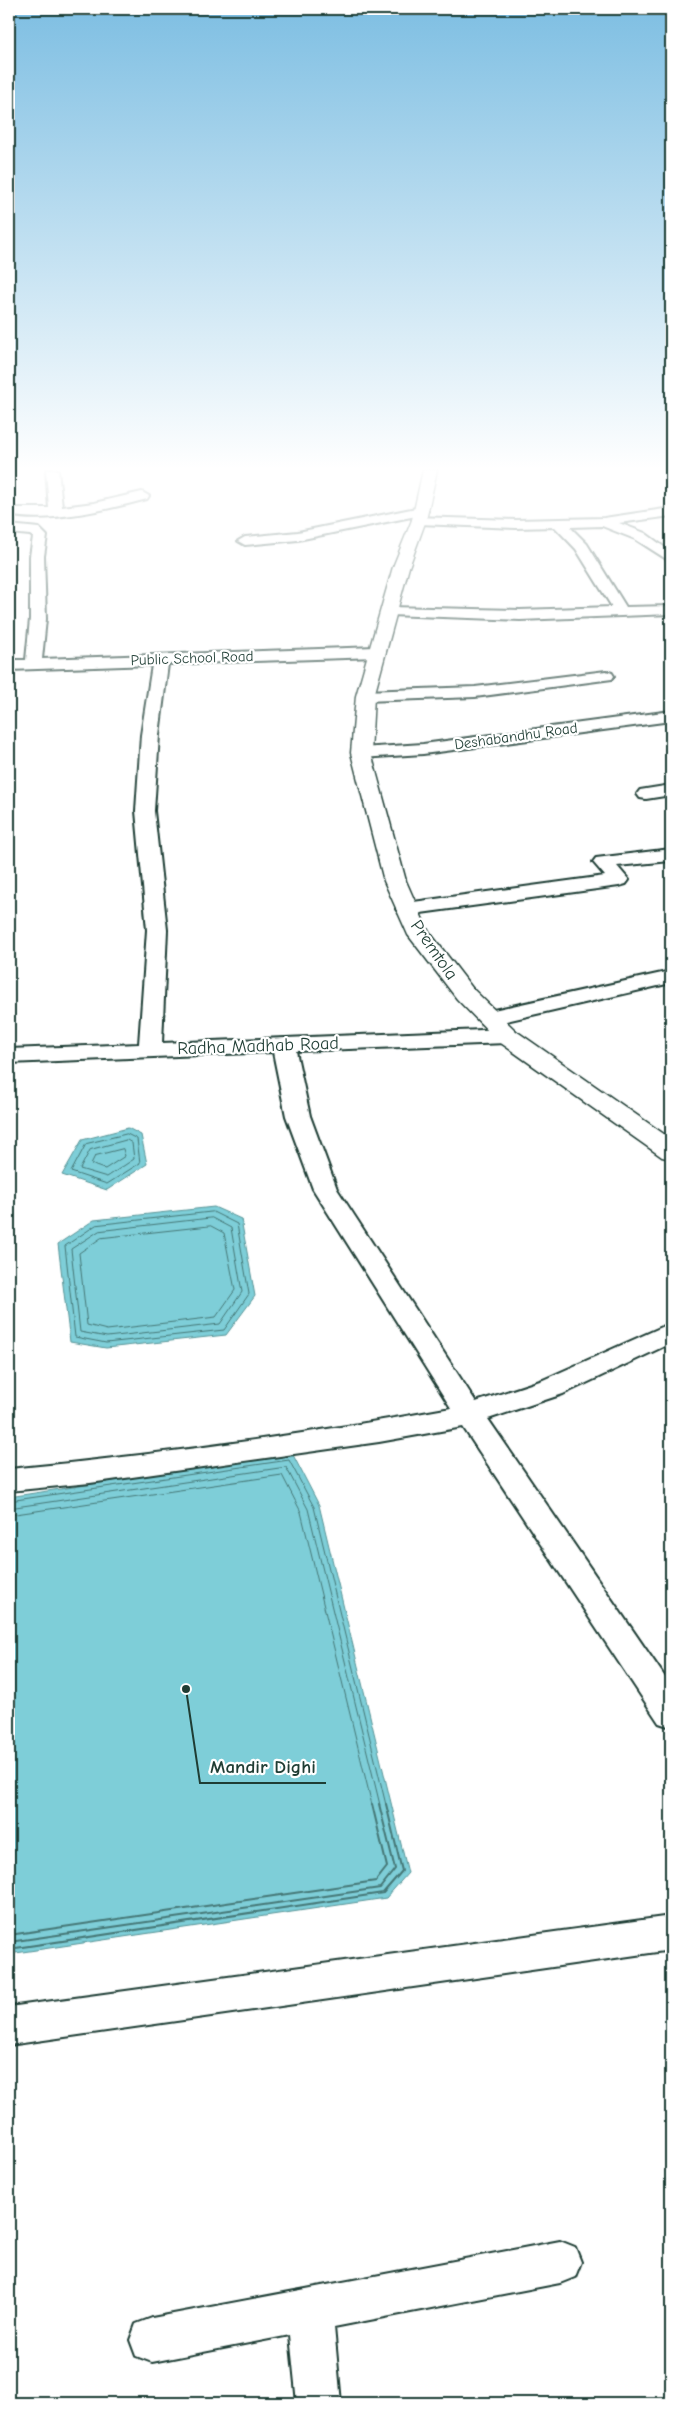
<svg xmlns="http://www.w3.org/2000/svg" width="680" height="2412" viewBox="0 0 680 2412" font-family="'Comic Neue',sans-serif">
<style>
.water{fill:#7eced8;stroke:#589496}
.lines{fill:none;stroke-linecap:round;stroke-linejoin:round}
.shore-far1{stroke:#457776;stroke-width:1}
.shore{stroke:#457776;stroke-width:2}
.street-casing{stroke:#1f3d34;stroke-width:4}
.highway-casing{stroke:#1f3d34;stroke-width:3}
.street{fill:#fff;fill-rule:evenodd}
.highway{fill:#fff;fill-rule:evenodd}
.labels{text-anchor:middle;dominant-baseline:central;stroke-width:4.5;stroke-linejoin:round;paint-order:stroke}
.far-street-label{font-size:15px;fill:#1f3d34;stroke:#fff}
.street-label{font-size:18px;fill:#1f3d34;stroke:#fff}
.leader{fill:none;stroke:#1f3d34;stroke-width:2}
.callout-dot{fill:#1f3d34;stroke:#fff;stroke-width:2}
.callout-label{font-size:19px;text-anchor:middle;font-weight:bold;fill:#1f3d34;stroke:#fff;stroke-width:4.5;stroke-linejoin:round;paint-order:stroke}
</style>
<rect width="100%" height="100%" fill="#fff"/>
<filter id="ink" filterUnits="userSpaceOnUse"><feTurbulence type="fractalNoise" baseFrequency=".02" numOctaves="2"/><feDisplacementMap in="SourceGraphic" scale="10" xChannelSelector="R" yChannelSelector="G"/><feConvolveMatrix kernelMatrix="1 2 1 2 8 2 1 2 1" color-interpolation-filters="sRGB"/></filter>
<g filter="url(#ink)">
<path class="water" d="M128,1128l13,7 6,29 -40,26 -45,-15 20,-35z
M214,1207l27,12 14,77 -29,39 -120,13 -36,-6 -12,-98 36,-24z
M292,1453l27,52 89,368 -22,25 -377,56v-457z"/>
<g class="lines">
<path class="shore-far1" d="M127,1134l10,5 3,24 -33,21 -36,-12 15,-28z
M127,1140l5,3 2,16 -27,18 -27,-8 10,-19z
M123,1149l2,7 -20,13 -14,-5 4,-8z
M213,1212l24,12 12,70 -25,36 -118,13 -31,-6 -10,-91 31,-21z
M212,1218l19,10 11,64 -22,32 -113,13 -27,-5 -9,-83 28,-18z
M211,1226l13,7 11,57 -19,27 -109,13 -20,-5 -8,-72 22,-15z
M9,1501l280,-41 25,47 72,298
M9,1508l277,-41 22,42 72,296
M9,1515l273,-40 19,37 71,293"/>
<path class="shore" d="M9,1935l367,-54 11,-14 -15,-63
M9,1942l371,-54 15,-19 -16,-65
M9,1949l374,-56 19,-22 -16,-67"/>
<g class="street-casing">
<path id="street" d="M46,470h12l4,37 32,-4 48,-11 7,4 -2,3c-37,10 -101,25 -138,16v-6l4,-1h36z
M421,507l7,4 -2,3 -128,26 -53,5 -7,-4 7,-4 53,-5z
M671,508v8l-52,7 26,10 26,19v10l-36,-23 -33,-13 -32,1 17,17 39,63 45,-1v8l-151,6 -131,-5 -7,-4 7,-4 131,3 92,-3 -36,-58 -21,-22 -39,1 -97,-4 -5,-1 -2,-3 2,-3 102,3 88,-2z
M9,525l30,3 8,8 -3,20 2,63 -4,40 334,-12 8,5 -8,5 -208,7 -9,71 -5,76 13,119 -5,113 345,-14 8,2 3,5 -3,5 -8,2 -211,8 14,65 27,73 139,213 67,-22 128,-57v20l-108,51 -75,25 183,267v41l-12,-4 -196,-296 -84,15 -289,41 -81,8v-22c148,-14 296,-34 442,-61l-138,-219 -27,-73 -13,-64 -264,11v-14l130,-5 8,-114 -11,-119 5,-76 11,-70 -143,5v-10h17l4,-41v-63l3,-19 -3,-2 -21,-2z
M606,671l6,2 2,3 -2,3 -137,18 -110,4 -6,-2 -2,-3 2,-3 6,-2 110,-4z
M671,711v10l-248,33 -62,4 -6,-1 -3,-4 3,-4 6,-1 62,-4z
M671,785v10l-25,4 -6,-1 -3,-4 3,-4z
M671,849v12l-54,5 12,14 -3,4 -7,2 -213,29 -7,-2 -3,-4 3,-4 7,-2 199,-27 -12,-14 3,-4z
M671,971v12l-182,42 -8,-2 -3,-5 3,-5 8,-2z
M671,1916v34l-662,95v-38z
M560,2241l15,6 6,15 -6,15 -15,6 -226,44 7,76h-44l-7,-68 -138,27 -16,-6 -6,-16 6,-16 16,-6z"/>
</g>
<g class="highway-casing">
<path id="highway" d="M423,470h14l-11,50 -17,47 -35,129 -3,57 35,128 21,48 46,60 43,42 155,108v20l-9,-2 -164,-116 -41,-42 -49,-64 -24,-54 -33,-128 5,-57 37,-129 19,-47z"/>
</g>
<use href="#street" class="street"/>
<use href="#highway" class="highway"/>
</g>
</g>
<linearGradient id="sky" x2="0" y2="1"><stop stop-color="#7dbee2"/><stop offset="0.58" stop-color="#fff"/><stop offset="1" stop-color="#fff" stop-opacity="0"/></linearGradient>
<rect width="680" height="808" fill="url(#sky)"/>
<g class="labels">
<g class="far-street-label">
<text transform="translate(192 658) rotate(-2)">Public School Road</text>
<text transform="translate(516 736) rotate(-8)">Deshabandhu Road</text>
</g>
<g class="street-label">
<text transform="translate(434 950) rotate(55)">Premtola</text>
<text transform="translate(258 1046) rotate(-2)">Radha Madhab Road</text>
</g>
</g>
<path class="leader" d="M186 1689L200 1783H326"/>
<circle class="callout-dot" cx="186" cy="1689" r="5"/>
<g class="callout-label">
<text x="263" y="1773">Mandir Dighi</text>
</g>
<rect width="680" height="2412" fill="none" stroke="#fff" stroke-width="30"/>
<rect x="15" y="15" width="650" height="2382" fill="none" stroke="#1f3d34" stroke-width="2" filter="url(#ink)"/>
</svg>
